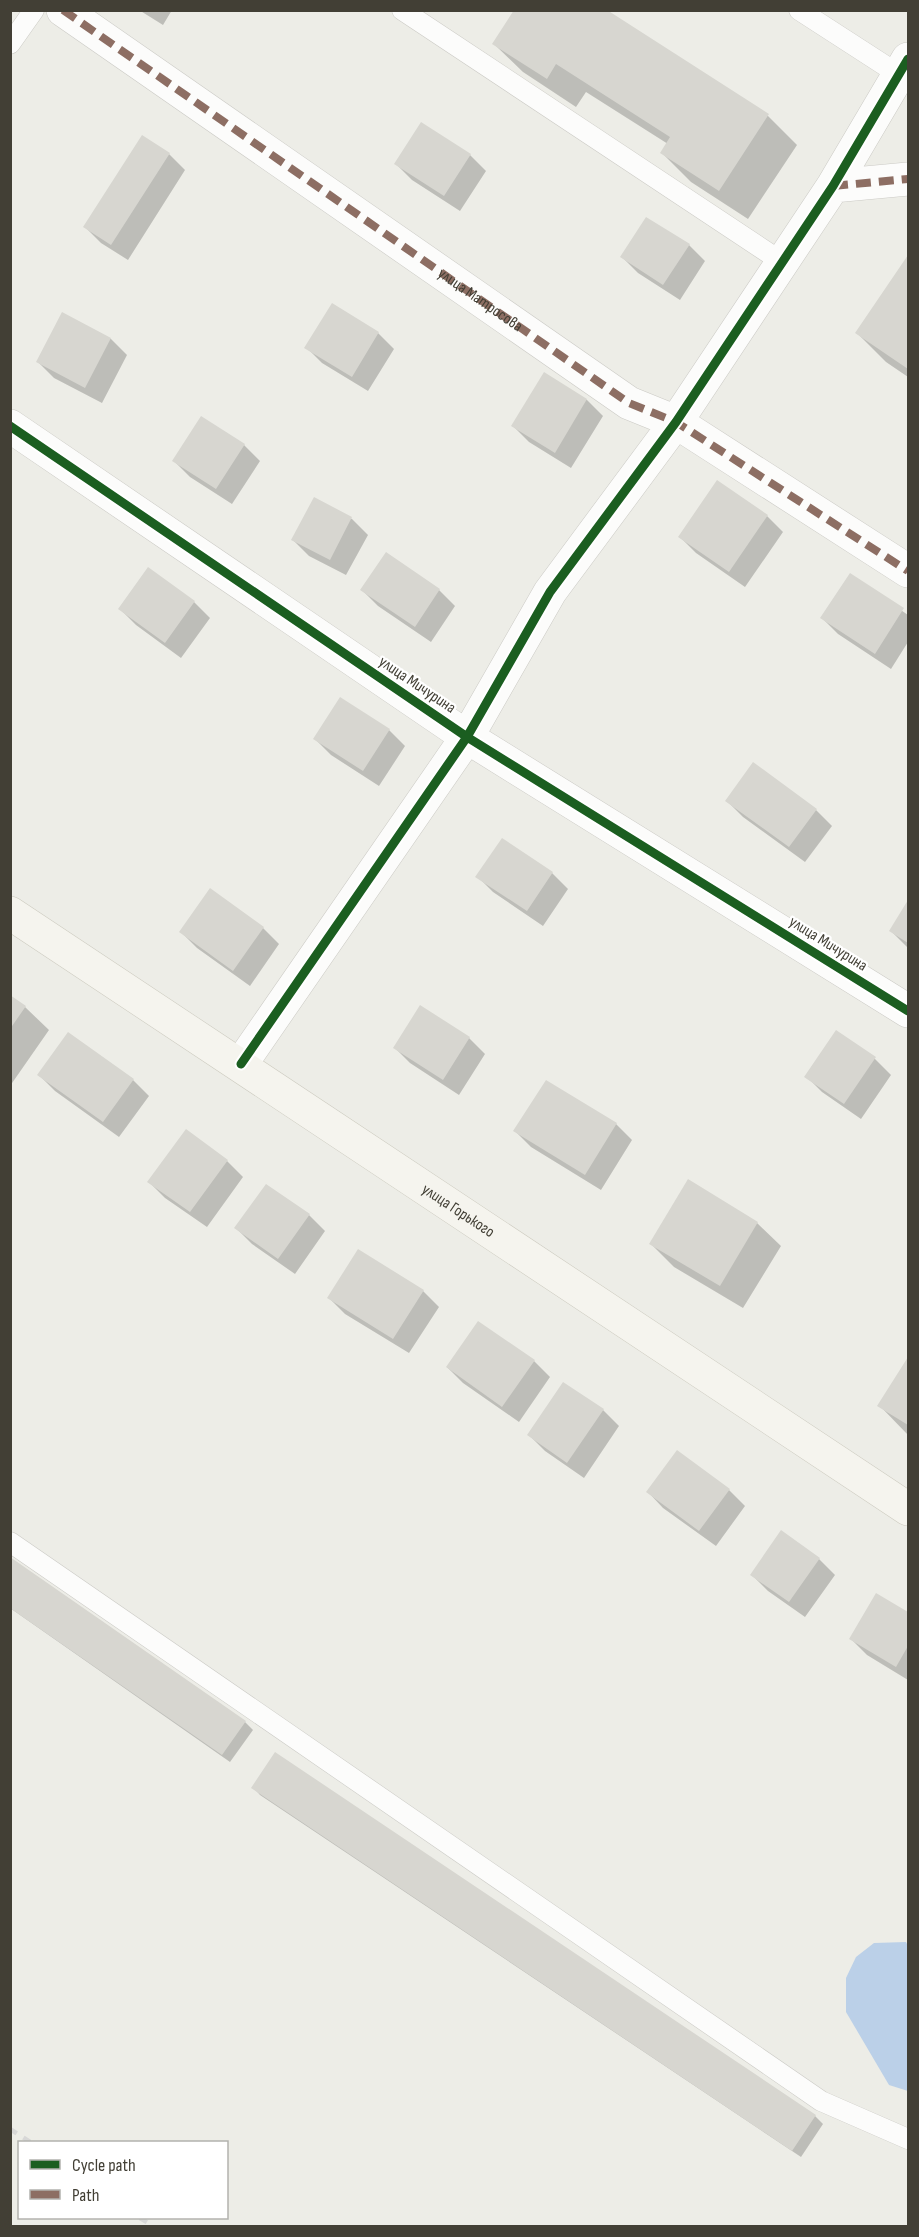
<svg xmlns="http://www.w3.org/2000/svg" width="919" height="2237" viewBox="0 0 919 2237" font-family="'Sofia Sans Condensed',sans-serif">
<style>
.water{fill:#bbd0e8}
.shadow{fill:#0003}
.building{fill:#d7d6d0}
.lines{fill:none;stroke-linecap:round;stroke-linejoin:round}
.lane-casing{stroke:#cbcac5;stroke-width:21}
.street-casing{stroke:#cbcac5;stroke-width:34}
.secondary-casing{stroke:#cccabf;stroke-width:34}
.lane{stroke:#fcfcfb;stroke-width:20}
.street{stroke:#fcfcfb;stroke-width:33}
.secondary{stroke:#f5f4ee;stroke-width:33}
.rail{stroke:#d8d8d7;stroke-width:4.5;stroke-dasharray:8 8;stroke-linecap:butt}
.quiet{stroke:#8d6e63;stroke-width:8;stroke-dasharray:15 8;stroke-linecap:butt}
.cycleway-casing{stroke:#fff;stroke-width:13}
.cycleway{stroke:#1b5e20;stroke-width:9}
.labels{text-anchor:middle;dominant-baseline:central;stroke-width:4.5;stroke-linejoin:round;paint-order:stroke}
.street-label{font-size:16px;fill:#423f35;stroke:#fff}
</style>
<rect width="100%" height="100%" fill="#edede7"/>
<path class="water" d="M906,1942l2,4v145l-19,-6 -43,-73v-34l10,-21 18,-14z"/>
<path class="shadow" d="M139,10h33l-9,15z
M494,44l274,72 29,29 -49,74 -57,-37 -29,-29 6,-9 -82,-52 -10,15 -53,-35z
M169,154l16,16 -57,90 -27,-17 -16,-16z
M470,155l16,16 -26,40 -48,-31 -16,-16z
M689,245l16,16 -25,39 -42,-27 -16,-16z
M908,257v120l-22,-15 -29,-29z
M63,314l48,25 16,16 -25,48 -48,-25 -16,-16z
M378,333l16,16 -26,42 -46,-28 -16,-16z
M544,374l43,26 16,16 -32,52 -42,-26 -16,-16z
M244,445l16,16 -28,43 -42,-27 -16,-16z
M315,499l37,20 16,16 -22,40 -37,-19 -16,-16z
M767,516l16,16 -38,55 -49,-34 -16,-16z
M386,554l53,36 16,16 -24,36 -53,-36 -16,-16z
M850,575l58,40v27l-17,27 -53,-35 -16,-16z
M194,602l16,16 -29,40 -45,-33 -16,-16z
M389,730l16,16 -26,40 -48,-31 -16,-16z
M727,801l89,9 16,16 -27,36 -62,-45z
M552,873l16,16 -25,37 -50,-34 -16,-16z
M211,890l52,38 16,16 -29,42 -53,-38 -16,-16z
M908,902v46l-17,-17z
M10,997l15,10 24,23 -39,56z
M837,1032l38,27 16,16 -30,44 -39,-27 -16,-16z
M469,1038l16,16 -26,41 -49,-32 -16,-16z
M39,1075l94,5 16,16 -30,41 -64,-46z
M616,1124l16,16 -31,50 -70,-43 -16,-16z
M227,1161l16,16 -36,50 -42,-29 -16,-16z
M309,1215l16,16 -30,43 -43,-30 -16,-16z
M757,1223l24,23 -38,62 -69,-41 -23,-23z
M423,1291l16,16 -30,46 -64,-39 -16,-16z
M908,1359v76l-29,-30z
M534,1361l16,16 -31,45 -56,-39 -16,-16z
M603,1410l16,16 -35,52 -39,-27 -16,-16z
M729,1490l16,16 -29,40 -53,-38 -15,-16z
M782,1533l37,26 16,16 -30,42 -37,-26 -16,-16z
M10,1559l235,163 8,8 -23,32 -220,-154z
M877,1595l31,19v66l-41,-25 -16,-16z
M275,1754l540,362 8,8 -22,33 -541,-362 -7,-8z"/>
<path class="building" d="M514,10h93l162,104 -50,77 -59,-38 10,-16 -114,-73 -9,15 -55,-35z
M421,122l50,32 -27,42 -50,-32z
M142,135l28,18 -59,92 -28,-18z
M646,217l44,27 -27,41 -43,-28z
M908,255v114l-53,-36z
M332,303l47,29 -27,45 -48,-29z
M62,312l49,26 -26,50 -49,-26z
M544,372l43,27 -32,54 -44,-27z
M201,416l44,28 -29,45 -44,-28z
M717,480l51,35 -39,57 -51,-35z
M314,497l38,20 -22,43 -39,-20z
M386,552l54,37 -25,38 -55,-37z
M148,567l47,34 -30,42 -47,-34z
M850,573l54,35 -29,46 -55,-36z
M340,697l50,32 -27,42 -50,-32z
M753,762l64,47 -28,38 -64,-46z
M502,838l51,34 -26,39 -52,-34z
M210,888l54,39 -31,44 -54,-39z
M908,900v43l-19,-12z
M10,995l16,11 -16,23z
M420,1005l50,32 -27,43 -50,-32z
M836,1030l40,27 -32,47 -40,-27z
M68,1032l66,47 -31,43 -66,-47z
M546,1080l71,43 -32,52 -72,-44z
M186,1129l42,31 -38,52 -43,-30z
M688,1179l70,43 -38,64 -71,-42z
M266,1184l44,30 -32,45 -44,-31z
M358,1249l66,41 -31,49 -66,-41z
M478,1321l57,39 -33,47 -56,-40z
M908,1357v68l-31,-19z
M563,1382l41,27 -37,54 -40,-28z
M677,1450l53,39 -31,42 -53,-39z
M781,1530l39,28 -31,44 -39,-27z
M10,1557l236,164 -24,34 -212,-147z
M876,1593l32,19v34l-12,21 -47,-28z
M275,1752l541,363 -24,36 -541,-363z"/>
<g class="lines">
<g class="lane-casing">
<path id="lane" d="M402,10l380,252
M799,10l99,64
M10,44l24,-34
M10,1542l811,559 87,38"/>
</g>
<g class="street-casing">
<path id="street" d="M63,10l566,393 47,19 232,149
M833,186l75,-7
M10,426l457,311 441,274
M241,1064l226,-327 83,-145 126,-170 157,-236 75,-127"/>
</g>
<g class="secondary-casing">
<g id="secondary">
<path id="s1" d="M10,913l898,596"/>
</g>
</g>
<use href="#lane" class="lane"/>
<use href="#street" class="street"/>
<use href="#secondary" class="secondary"/>
<path class="rail" d="M10,2129l20,13
M140,2218l13,8"/>
<g class="quiet">
<path id="s2" d="M63,10l566,393 47,19 232,149"/>
<path d="M833,186l75,-7"/>
</g>
<g class="cycleway-casing">
<path id="cycleway" d="M10,426l457,311 441,274
M241,1064l226,-327 83,-145 126,-170 157,-236 75,-127"/>
</g>
<use href="#cycleway" class="cycleway"/>
</g>
<g class="labels">
<g class="street-label">
<text stroke="none"><textPath href="#s2" startOffset="508">улица Матросова</textPath></text>
<text transform="translate(417 685) rotate(34)">улица Мичурина</text>
<text transform="translate(828 944) rotate(32)">улица Мичурина</text>
<text stroke="none"><textPath href="#s1" startOffset="538">улица Горького</textPath></text>
</g>
</g>
<rect width="919" height="2237" fill="none" stroke="#423f35" stroke-width="24"/>
<rect x="18" y="2141" width="210" height="78" fill="#ffffff" stroke="#b3b2ae" stroke-width="1.5"/>
<rect x="30" y="2160" width="30" height="9" fill="#1b5e20" stroke="#b3b2ae" stroke-width="1.5"/>
<text x="72" y="2171" font-size="18" fill="#423f35">Cycle path</text>
<rect x="30" y="2190" width="30" height="9" fill="#8d6e63" stroke="#b3b2ae" stroke-width="1.5"/>
<text x="72" y="2201" font-size="18" fill="#423f35">Path</text>
</svg>
